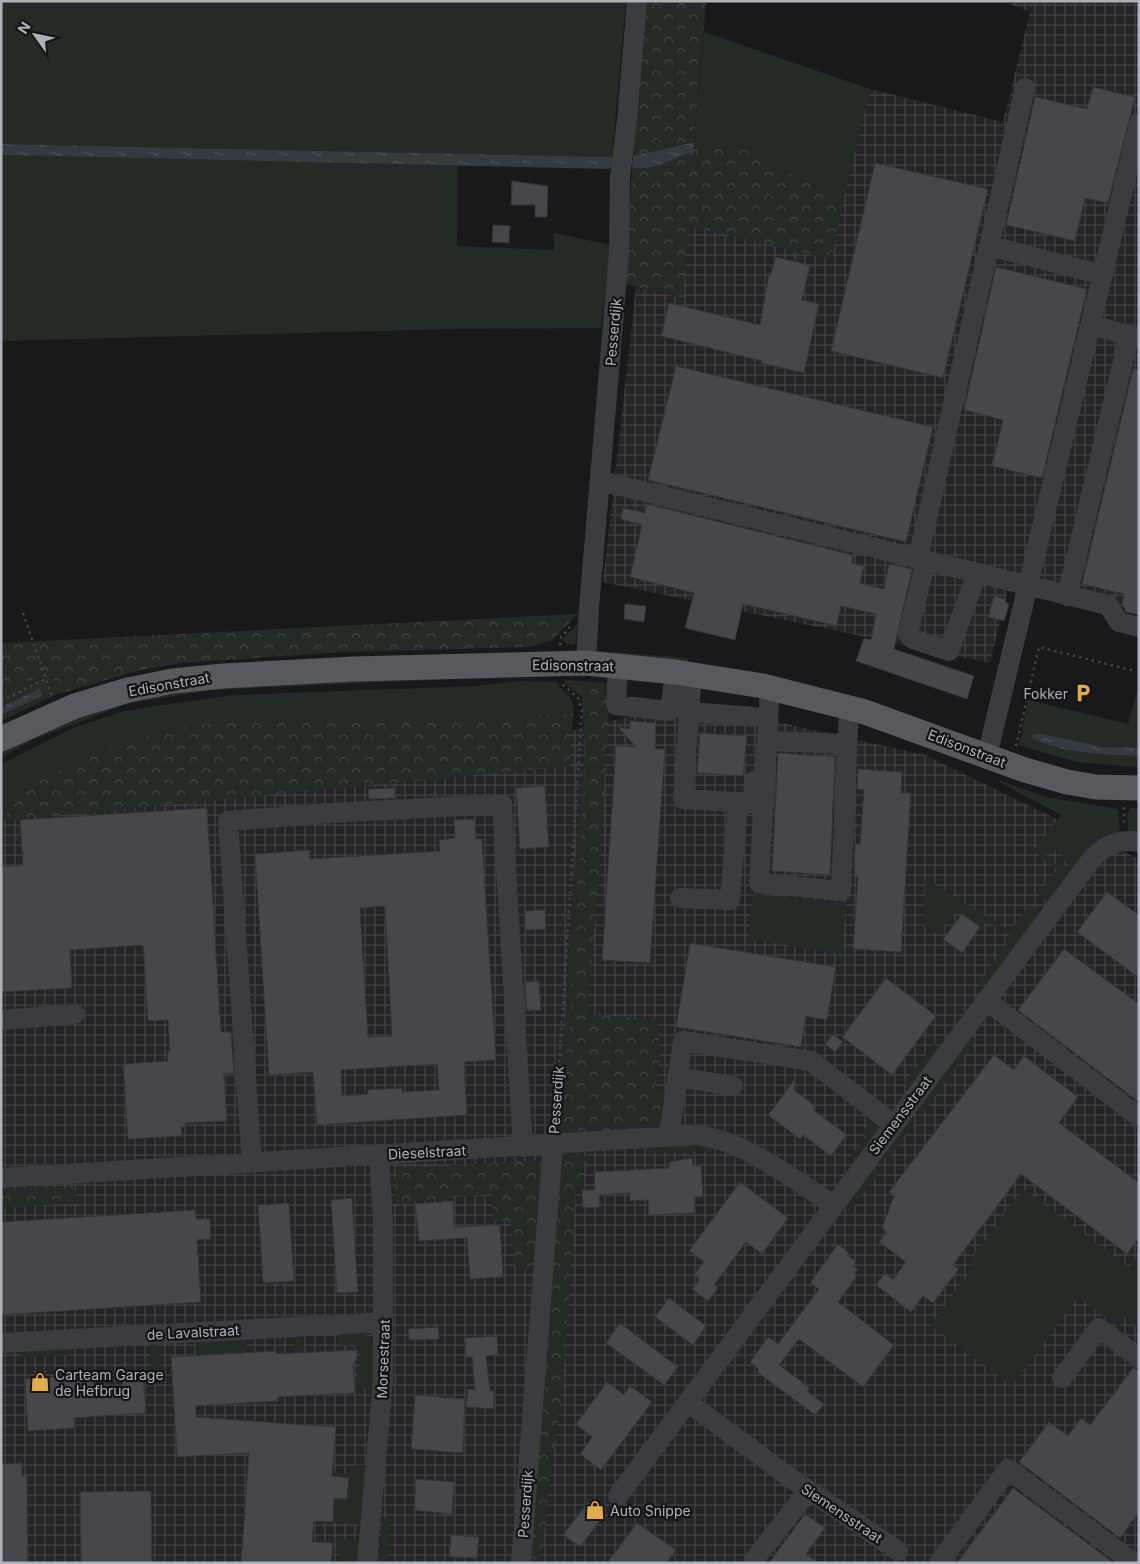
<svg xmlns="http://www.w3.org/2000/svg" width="1140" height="1564" viewBox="0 0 1140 1564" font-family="Inter,sans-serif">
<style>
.industrial{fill:url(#industrial-grid)}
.green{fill:#242b25}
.forest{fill:url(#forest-crowns)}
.water{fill:url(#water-ripples)}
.building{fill:#47474b;stroke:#343437;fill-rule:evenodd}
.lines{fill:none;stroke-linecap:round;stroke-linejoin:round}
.path{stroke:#414347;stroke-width:2.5;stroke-dasharray:2.5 4;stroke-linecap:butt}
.minor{stroke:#3b3c40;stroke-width:20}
.major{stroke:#57595f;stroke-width:25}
.labels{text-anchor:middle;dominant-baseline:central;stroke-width:4.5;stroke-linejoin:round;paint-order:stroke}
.street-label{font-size:14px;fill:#adb1b9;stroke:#141416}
.poi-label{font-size:14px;fill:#adb1b9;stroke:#141416;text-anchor:start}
</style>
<defs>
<pattern id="industrial-grid" width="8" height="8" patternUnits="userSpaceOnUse" patternTransform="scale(1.25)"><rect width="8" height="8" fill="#252528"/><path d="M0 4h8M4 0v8" fill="none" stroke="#424245"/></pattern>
<pattern id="forest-crowns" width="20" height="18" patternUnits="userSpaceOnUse" patternTransform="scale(1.25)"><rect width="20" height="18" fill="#242b25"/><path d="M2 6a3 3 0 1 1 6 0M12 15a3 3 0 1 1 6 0" fill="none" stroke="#414743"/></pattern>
<pattern id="water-ripples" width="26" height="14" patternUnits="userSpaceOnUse" patternTransform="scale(1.25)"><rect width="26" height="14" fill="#333a40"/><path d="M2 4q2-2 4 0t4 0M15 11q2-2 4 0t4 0" fill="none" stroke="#4e545a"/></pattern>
</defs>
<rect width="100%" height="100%" fill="#19191b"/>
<path class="industrial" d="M1002,1h137v609l-129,-28 -20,81 -387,-81 33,-295 47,11 11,-156 149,59 27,-112 133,33 27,-110z
M688,702l237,53 214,104v704h-1138v-753l504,-63z"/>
<path class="green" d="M1,1h625l-14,156 -611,-13z
M704,32l166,57 -27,112 -111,-58 -38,-1z
M1,155l457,10 -1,81 97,4v-17l57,12 -10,83 -146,1 -454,12z
M579,622l-4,23 -9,-1 -3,-5z
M612,652l76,6 -1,7 -75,-9z
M41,676h12l4,18 -56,27v-6l42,-19 -3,-8 -39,19v-14z
M527,676l-316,14 -84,14 -95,36 -31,18v-9l83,-38 125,-28z
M565,680l43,3 -3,9 -8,-5 -7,1 -28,447 -4,-3 16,-255 11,-125 -3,-55 -18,-14z
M520,681l36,1c9,14 19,13 17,32l-362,9 -31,4 -49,14 -48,17 -53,28 -29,35v-57l73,-36 47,-16 34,-6 81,-11 240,-9z
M1139,685v82l-63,-5 -57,-17 9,-45 100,24z
M1001,781l45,16 72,12 2,23 -44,38 -14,-10 2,-4 -12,-8 -6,8 11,9 3,-3 14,10 -25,30 -11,-7 19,-26 -24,-18 28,-36 -62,-33z
M1131,808h8v28l-11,-4 -1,-18z
M926,879l84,52 19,-25 8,4 3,7 -52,68h-10l33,-48 -16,-12 -3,1 -6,-4 -5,6 -24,-16 -4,3 -15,19 -16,-10z
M753,894l93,9 -4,51 -94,-15z
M972,1038l4,2 -53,73 -4,-7 49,-67z
M934,1043l8,6 -30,40 -8,-5z
M874,1118l5,7v6l-22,27 -7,-1 16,-20 -4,-4z
M908,1122l6,2 -27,37 -4,-6z
M709,1144l4,8 -11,-1 -55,2v-5z
M870,1171l8,3 -29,39 -5,-5z
M1023,1189l106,78 10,-13v74l-16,-12 -3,12 -42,-31 -66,89 -82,-61 43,-57 -4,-6z
M293,1334l21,2 -11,1 1,16h-10z
M338,1334h27l10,12 -2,49h-6v-8l-11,-1c1,-13 6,-26 5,-37l-6,-4h-17z
M247,1338v14l-51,3 -1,-16z
M155,1341l6,11 1,23h-10l-3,-33z
M72,1348l-1,7 -49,3v-7z
M356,1465h11l-5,60 -29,-3 1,-24 13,1 2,-21 -18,-2 1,-6 2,3 14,1z
M383,1518l8,1 -3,40 -1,4h-9z
M336,1539l25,2 -2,22h-19c1,-9 -5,-15 -4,-24z"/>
<path class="forest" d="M647,1h59l-12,141 38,1 111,58 -11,59 -143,-34 -6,72 -58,-14 7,-117c17,6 39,-7 55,-13l6,1v-13l-60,14z
M578,614l-27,27 -23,6 -185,5 -161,11 -41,7 -84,24 -5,-18h-11l-40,17v-50z
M597,687l8,5 4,14 -10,173 -12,135 71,5 2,38 -4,34 11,3 -8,34 -97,7 28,-447z
M573,714l-3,52 -569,55 29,-35 53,-28 48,-17 49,-14 30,-4z
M589,1152l-5,12v25h-8l-13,198 -12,82 -10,94h-12l31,-408z
M544,1160l-8,110 -16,-1 -5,-3 -4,-42 -3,-3h-14l-2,-25 -2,-2 -96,10v-23l5,-13z
M74,1186l4,17 -77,5v-18z"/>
<path class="water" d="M694,142l-1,13 -6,-1c-16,6 -38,19 -55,13l1,-11z
M1,144l611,13 1,7 -4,5 -608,-14z
M40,688l3,8 -42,19v-8z
M1038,733l64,14 37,1v8c-29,-1 -86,-3 -109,-20z"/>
<path class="building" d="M1093,87l42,10 -27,106 -23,-5 -10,43 -69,-16 29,-128 52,12z
M875,163l113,26 -45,189 -112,-27z
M512,181l36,5 -1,31h-12v-12h-24z
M493,225l17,1 -1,17 -17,-1z
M775,257l35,8 -8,35 17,4 -15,69 -43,-10 1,-2 -101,-25 8,-33 91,22 9,-51h2z
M996,267l91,22 -45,189 -50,-12 11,-46 -39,-10z
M676,366l257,61 -27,115 -258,-62z
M1133,369l6,1v245l-13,-3 -4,-8 2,-10 -42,-10z
M647,504l206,51 -1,8 12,3 -4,17 24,6 5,-25 23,5 -18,80 80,27 -7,23 -111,-38 8,-23 7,2 5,-26 -35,-8 -4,20 -94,-22 -8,36 -50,-12 9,-35 -64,-16 12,-52 -21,-6 2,-11 22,5z
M994,596l12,3 -1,3 4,2 -5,17 -16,-4z
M625,604l21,2 -2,16 -20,-3z
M630,721l26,2 -1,26h10l-15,214 -48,-3 14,-214 20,1 -18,-20 11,2z
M700,733l47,3 -4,40 -46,-3z
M778,753l57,4 -5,118 -58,-4z
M858,769l44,3 -1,21h10l-10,159 -48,-3 5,-72h-4l1,-33h5l4,-54 -7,-1z
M545,786l4,61 -29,2 -4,-61z
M394,788l1,10 -26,1 -1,-10z
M207,808l14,224h10l3,41 -10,1 3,47 -42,2 1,4h-5l1,9 -54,3 -5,-75 45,-3 -1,-10h3l-2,-31 -20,1 -5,-76 -73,5 2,38 -71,4v-125l22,-2 -3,-45z
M475,819l1,20h6l14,221 -32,2 3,53 -150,10 -4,-53 -44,3 -14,-221 55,-4v9l130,-8 -1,-11 16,-2 -1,-18zM385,906l7,130 -24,1 -8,-129zM437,1064l2,26 -37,2v-4l-35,2 1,4 -26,2 -1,-26z
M1107,892l32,23v63l-62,-46z
M545,910l1,19 -21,1 -1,-19z
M962,914l18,13 -18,26 -19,-14z
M690,943l146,24 -9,53 -21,-4 -5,31 -125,-20z
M1064,949l75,55v98l-121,-92z
M886,978l50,38 -44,59 -50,-38z
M539,981l2,29 -14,1 -2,-29z
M833,1034l10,8 -8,10 -10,-8z
M994,1055l20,15 10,-14 54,41 -19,26 80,60v55l-12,16 -106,-80 -68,91 6,4 -26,34 -10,-7 -12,16 -35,-27 9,-12 8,6 13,-17 -27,-20 8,-10 -5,-4 12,-32 -5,-4z
M796,1078l-2,12 22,17 -3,3 34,25 -16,21 -28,-21 -3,4 -32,-24z
M692,1158l1,8h8l2,31h-9l1,16 -46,2 -1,-15 -18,1v-8l-31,2 1,12 -17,1 -1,-18h13l-1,-18 75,-4v-6z
M740,1182l48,36 -26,36 -16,-12 -32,43 4,3 -10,13 -16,-12 8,-10 -6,-4 10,-13 -15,-11z
M352,1198l6,94 -21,1 -6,-93z
M453,1201l1,26 46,-2 3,52 -33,2 -3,-41 -48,3 -4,-37z
M289,1203l5,78 -31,2 -5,-78z
M195,1210l1,9h14l1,20 -14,1 4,62 -200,13v-93z
M838,1244l11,9 -2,2 9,6 -3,5 5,3 -4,5 3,2 -19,26 56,43 -31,42 -64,-48 -20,26 31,23 -3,3 17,13 -9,11 -58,-43 2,-3 -9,-7 18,-25 10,7 41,-55 -9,-6z
M669,1298l37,28 -13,19 -38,-28z
M620,1323l58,44 -14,18 -58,-42z
M438,1327l1,12 -30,1 -1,-11z
M497,1336l1,19 -12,1 4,35h4l-1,18 -27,-2 2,-18 7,1 -3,-33h-6l-1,-19z
M357,1350v9l-4,5 2,29 -77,4v4l-82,5v11l140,10 -4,49 17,2 -2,21 -13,-1 -1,24 -19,-1 -2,21 21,1 -2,20h-90l8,-110 -72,4 -6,-100 105,-6v3z
M1133,1368l6,2v142l-19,26 -101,-76 30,-40 19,14 13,-18 9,7z
M143,1371l3,42 -72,5 1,10 -47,3 -3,-52 68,-5 1,19 29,-2 -1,-18z
M607,1382l17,13 6,-9 22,16 -51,68 -21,-16 12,-17 -16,-13z
M415,1395l50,4 -2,54 -52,-4z
M22,1463v13h5l1,87h-27v-99z
M416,1479l38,3 -2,32 -38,-4z
M1013,1488l101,75h-157z
M151,1491l1,72h-71l-1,-71z
M588,1502l17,12 -25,33 -17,-12z
M805,1514l20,14 -19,26 13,9h-50z
M637,1523l39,27 -10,13h-59z
M451,1535l28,2 -2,21 -28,-1z"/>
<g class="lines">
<path class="path" d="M23,613l29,83
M560,645l1,-8 9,-10
M1,701l45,-22
M1016,746l23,-99 96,24
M1124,807v18
M555,1127l27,-417 -4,-12 -17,-15"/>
<path class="minor" d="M990,246l113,29
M1091,325l48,13
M601,481l507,124 11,17 20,5
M918,558l107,-470
M926,560l-18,74 5,5 36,12 28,-78
M1067,596l62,-260
M586,663l3,-55 30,-356 1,-75 7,-57 10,-119
M618,666l-2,39 54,6 5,-39
M690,674l1,13 -8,112 70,4 1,-22
M770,687l-11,196 82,8 8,-184
M689,712l66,5
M767,741l80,3
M987,756l152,-633
M680,898l50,2 8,-98
M986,1000l153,117
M1,1020l74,-6
M677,1077l56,9
M669,1136l14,-95 128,20 82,63
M252,1163l-24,-342 102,-8 172,-9 21,343
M1,1178l693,-43c47,3 100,45 140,70
M1,1343l383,-21
M1062,1378l37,-50 40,30
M689,1403l93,69 116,79
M618,1496l473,-636c12,-14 29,-22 48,-18
M367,1563l16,-183v-158l-4,-67
M521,1563l32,-419
M757,1563l-3,-3 47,-60 11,-7
M939,1563l69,-94 126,94"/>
<path class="major" d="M1,739l74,-33 53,-16 45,-9 50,-5 131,-7 232,-6 89,9 88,14 99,25 163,59 42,12 29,5 43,1"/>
</g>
<defs>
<g id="parking-bare" transform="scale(1.5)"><path d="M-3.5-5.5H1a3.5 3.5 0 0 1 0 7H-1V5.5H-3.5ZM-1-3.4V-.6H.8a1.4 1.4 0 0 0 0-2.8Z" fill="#dfad4d" stroke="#141416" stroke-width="2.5" paint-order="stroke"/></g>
<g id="shop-bare" transform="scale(1.5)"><path d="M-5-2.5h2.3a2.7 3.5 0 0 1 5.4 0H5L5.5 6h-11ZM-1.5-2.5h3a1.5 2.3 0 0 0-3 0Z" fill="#dfad4d" stroke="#141416" stroke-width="2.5" paint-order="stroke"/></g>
</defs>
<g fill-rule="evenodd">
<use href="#parking-bare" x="1083" y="693"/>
<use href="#shop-bare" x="40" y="1382"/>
<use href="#shop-bare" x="595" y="1510"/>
</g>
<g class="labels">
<g class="street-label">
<text transform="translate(613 332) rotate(-85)">Pesserdijk</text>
<text transform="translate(573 665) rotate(1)">Edisonstraat</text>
<text transform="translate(169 684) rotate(-10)">Edisonstraat</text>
<text transform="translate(967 748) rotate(21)">Edisonstraat</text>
<text transform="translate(556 1100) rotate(-86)">Pesserdijk</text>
<text transform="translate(900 1115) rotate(-53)">Siemensstraat</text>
<text transform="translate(427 1152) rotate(-3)">Dieselstraat</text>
<text transform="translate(193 1332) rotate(-3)">de Lavalstraat</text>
<text transform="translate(383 1359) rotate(-88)">Morsestraat</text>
<text transform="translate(525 1504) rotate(-86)">Pesserdijk</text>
<text transform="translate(842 1513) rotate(34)">Siemensstraat</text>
</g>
<g class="poi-label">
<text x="1068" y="693" text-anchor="end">Fokker</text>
<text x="55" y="1374">Carteam Garage<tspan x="55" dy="16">de Hefbrug</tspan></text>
<text x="610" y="1510">Auto Snippe</text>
</g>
</g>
<rect width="1140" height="1564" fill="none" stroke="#adb1b9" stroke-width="5"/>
<g transform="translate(35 35) rotate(303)" stroke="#141416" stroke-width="4" paint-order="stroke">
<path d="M0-4L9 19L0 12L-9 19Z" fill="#adb1b9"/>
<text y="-8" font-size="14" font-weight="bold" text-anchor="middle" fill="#adb1b9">N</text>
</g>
</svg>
